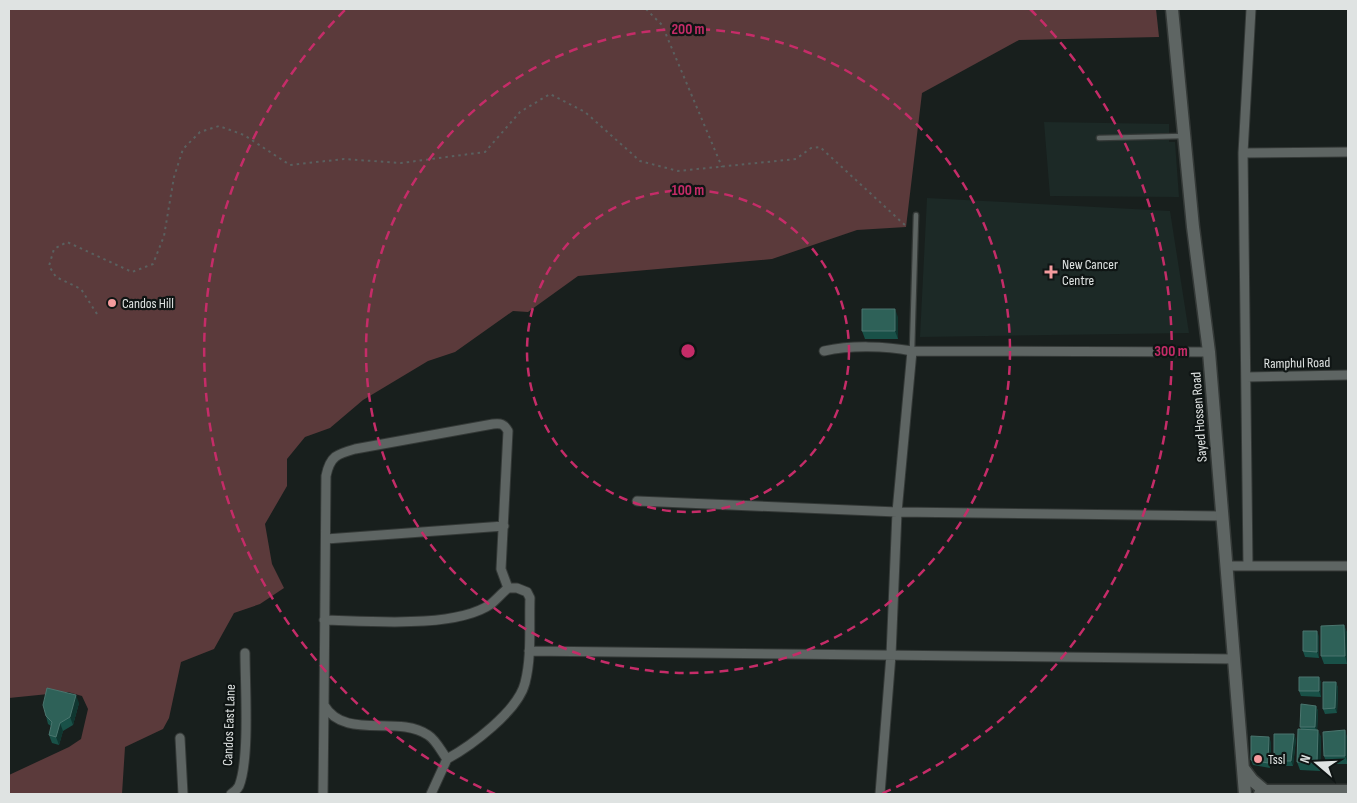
<svg xmlns="http://www.w3.org/2000/svg" width="1357" height="803" viewBox="0 0 1357 803" font-family="'Sofia Sans Condensed',sans-serif">
<style>
.built{fill:#1c2926}
.green{fill:#5b3a3b}
.lines{fill:none;stroke-linecap:round;stroke-linejoin:round}
.lane-casing{stroke:#343937;stroke-width:7}
.street-casing{stroke:#343937;stroke-width:11}
.secondary-casing{stroke:#343937;stroke-width:15}
.path{stroke:#5a605f;stroke-width:2;stroke-dasharray:2.5 4;stroke-linecap:butt}
.lane{stroke:#5e6563;stroke-width:4.5}
.street{stroke:#5e6563;stroke-width:9}
.secondary{stroke:#5e6563;stroke-width:12}
.wall{fill:#195148}
.shaded-wall{fill:#103630}
.building{fill:#2e6158;stroke:#4a756e}
.ring{fill:none;stroke:#c52c68;stroke-width:2.5;stroke-dasharray:9 6}
.poi-dot{fill:#f59b9e;stroke:#0f1514;stroke-width:2}
.labels{text-anchor:middle;dominant-baseline:central;stroke-width:4.5;stroke-linejoin:round;paint-order:stroke}
.poi-label{font-size:14px;fill:#dfe3e2;stroke:#0f1514;text-anchor:start}
.street-label{font-size:14px;fill:#dfe3e2;stroke:#0f1514}
.centre{fill:#c52c68;stroke:#0f1514;stroke-width:2.5}
.ring-label{font-size:15px;text-anchor:middle;font-weight:bold;fill:#c52c68;stroke:#0f1514;stroke-width:4.5;stroke-linejoin:round;paint-order:stroke}
</style>
<rect width="100%" height="100%" fill="#181f1d"/>
<path class="built" d="M1044,122l125,2v18h6l4,55 -129,-1z
M927,198l243,13 19,122 -269,4z"/>
<path class="green" d="M9,9h1147l3,28 -140,3 -97,53 -16,134 -49,3 -85,29 -194,17 -50,36 -15,-1 -58,41 -27,9 -65,39 -33,28 -25,9 -18,22v27l-22,38 7,40 12,24 -24,16 -26,9 -20,36 -33,13 -12,56 -6,11 -38,18 -3,47h-113v-19l60,-28 12,-8 7,-30 -6,-13 -14,-4 -59,6z"/>
<g class="lines">
<g class="lane-casing">
<path id="lane" d="M1099,138l84,-2
M912,351l4,-136"/>
</g>
<g class="street-casing">
<path id="street" d="M1243,153l105,-1
M824,351c27,-6 61,-5 88,0l297,1
M1246,377l102,-2
M637,501l260,11 324,4
M326,539l178,-13
M1226,566h122
M1248,566l-5,-413 8,-144
M324,620c44,1 131,9 167,-16 6,-5 11,-11 17,-16h9l10,4 3,6c-1,27 2,58 -5,85 -7,28 -54,63 -78,76
M529,651l706,8
M180,738l3,56
M447,759c-6,-8 -11,-19 -19,-24 -31,-21 -83,6 -104,-30l2,-229c4,-20 11,-22 29,-27l138,-25c8,-1 11,0 15,7l-7,138 7,19
M231,794c3,-2 6,-4 8,-8 11,-27 6,-102 6,-133
M323,794l1,-89
M431,794l16,-35
M880,794l11,-139 6,-143 15,-161"/>
</g>
<g class="secondary-casing">
<path id="secondary" d="M1172,9l21,218 16,125 36,442
M1243,768l9,12 13,11
M1260,794l5,-3h83"/>
</g>
<path class="path" d="M646,9l16,16 60,142
M97,314l-16,-25 -25,-12 -7,-11 5,-17 13,-7 65,30 21,-8 11,-28 10,-59 9,-28 17,-17 19,-6 25,9 46,30 54,-6 57,4 84,-11 35,-40 30,-18 35,18 55,49 38,10 118,-12 15,-11 9,-1 87,80"/>
<use href="#lane" class="lane"/>
<use href="#street" class="street"/>
<use href="#secondary" class="secondary"/>
</g>
<path class="wall" d="M898,317v22h-33l-3,-8z
M1344,625l3,8v31h-23l-3,-8z
M1319,636v22l-14,-1 -2,-6z
M1319,677l2,6v14l-20,-1 -2,-5z
M1336,682l2,6 -1,25 -12,1 -2,-5z
M79,703l-6,22 -10,6 -4,14 -7,-2 -3,-8 2,-9 -3,-2 -2,-8z
M1316,706l2,5 -1,19 4,7 -1,34 -20,-1 -3,-8 4,-33 -1,-2z
M1345,730l2,8 1,26h-21l-3,-8z
M1296,739l-3,27h-17l-2,-5z
M1271,742l-1,26 -17,-3 -2,-5z"/>
<path class="shaded-wall" d="M895,309l3,8v22l-3,-8z
M1344,625l3,8v31l-2,-8z
M1317,631l2,5v22l-2,-6z
M1319,677l2,6v14l-2,-6z
M1336,682l2,6 -1,25 -2,-5z
M76,695l3,8 -6,22 -3,-8z
M1316,706l2,5 -1,22 -2,-6z
M60,723l3,8 -4,14 -3,-8z
M1318,730l3,7 -1,34 -3,-8z
M1345,730l2,8 1,26 -3,-8z
M1294,734l2,5 -3,27 -2,-5z
M1269,737l2,5 -1,26 -2,-5z"/>
<path class="building" d="M862,309h33v22h-33z
M1344,625l1,31h-24v-30z
M1303,631h14v21l-14,-1z
M1299,677h20v14h-20z
M1323,682h13l-1,26 -12,1z
M47,688l29,7 -6,22 -10,6 -4,14 -7,-2 3,-13 -6,-6 -3,-11z
M1301,704l15,2 -1,21h-15z
M1298,729l20,1 -1,33 -20,-1z
M1345,730v26h-21l-1,-24z
M1274,734h20l-3,27h-17z
M1251,736l18,1 -1,26 -17,-3z"/>
<g class="ring">
<circle cx="688" cy="351" r="161"/>
<circle cx="688" cy="351" r="322"/>
<path d="M495 794A483 483 0 0 1 346 9M1030 9A483 483 0 0 1 881 794"/>
</g>
<g class="poi-dot">
<path d="M1048.5 264.5h5v5h5v5h-5v5h-5v-5h-5v-5h5z"/>
<circle cx="112" cy="303" r="5"/>
<circle cx="1258" cy="759" r="5"/>
</g>
<g class="labels">
<g class="poi-label">
<text x="1062" y="264">New Cancer<tspan x="1062" dy="16">Centre</tspan></text>
<text x="122" y="303">Candos Hill</text>
<text x="1268" y="759">Tssl</text>
</g>
<g class="street-label">
<text transform="translate(1297 363) rotate(-1)">Ramphul Road</text>
<text transform="translate(1199 417) rotate(-94)">Sayed Hossen Road</text>
<text transform="translate(229 725) rotate(-88)">Candos East Lane</text>
</g>
</g>
<circle cx="688" cy="351" r="8" class="centre"/>
<g class="ring-label">
<text x="688" y="34">200 m</text>
<text x="688" y="195">100 m</text>
<text x="1171" y="356">300 m</text>
</g>
<rect width="1357" height="803" fill="none" stroke="#dfe3e2" stroke-width="20"/>
<g transform="translate(1317 763) rotate(289)" stroke="#0f1514" stroke-width="4" paint-order="stroke">
<path d="M0-4L9 19L0 12L-9 19Z" fill="#dfe3e2"/>
<text y="-8" font-size="14" font-weight="bold" text-anchor="middle" fill="#dfe3e2">N</text>
</g>
</svg>
